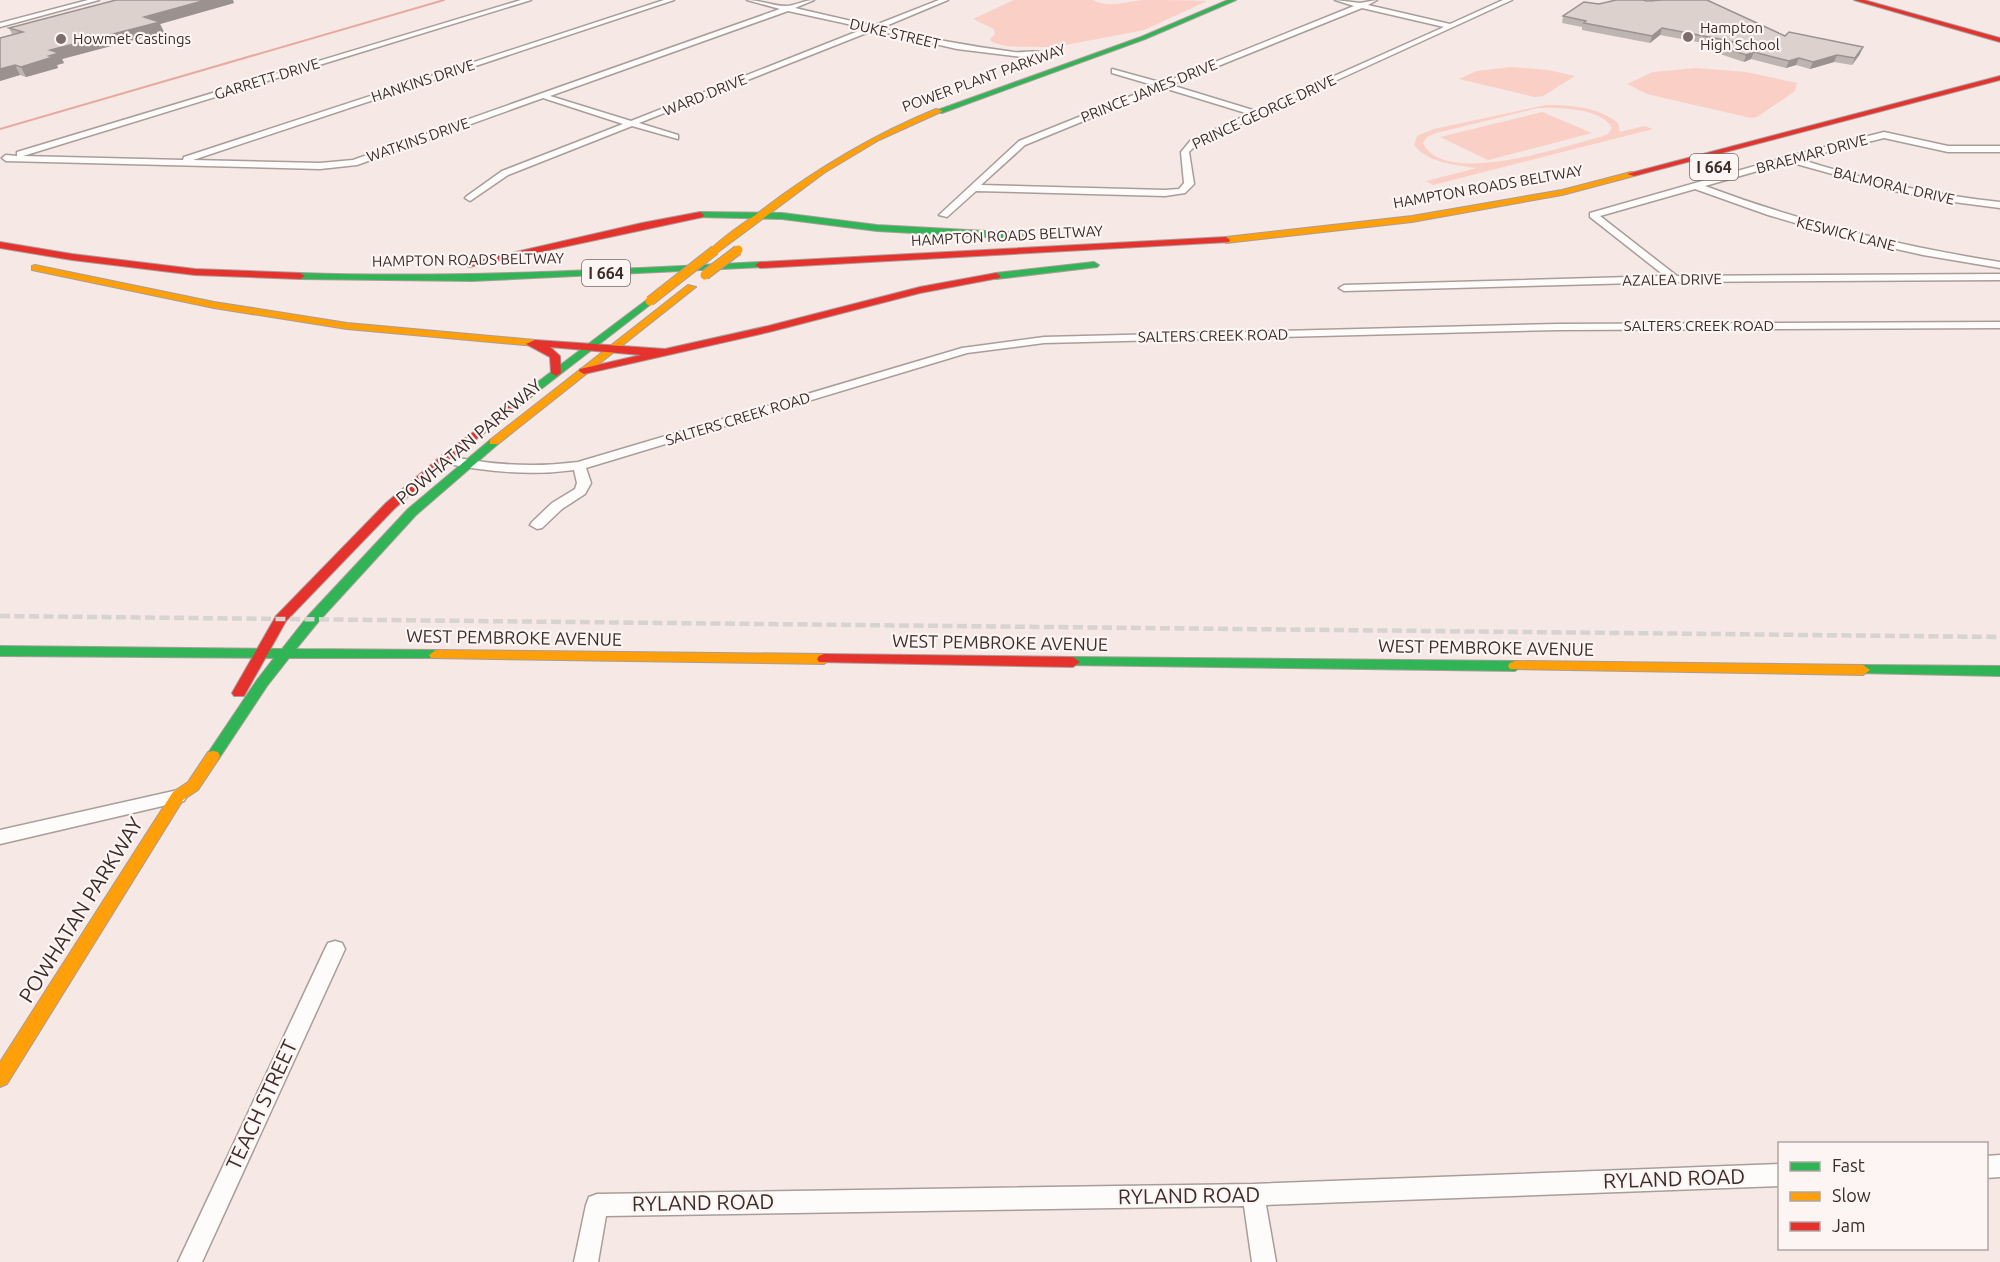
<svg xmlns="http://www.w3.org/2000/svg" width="2000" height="1262" font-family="Ubuntu,sans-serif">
<rect width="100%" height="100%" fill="#f5e8e5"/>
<g fill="#f9cfc6" fill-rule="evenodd">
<path d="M 1014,0 L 1093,0 C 1108,9 1128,1 1144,0 C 1164,0 1187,0 1207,1 L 1144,30 L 1087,41 L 1054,47 L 1030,47 L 1006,46 L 992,42 L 990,39 L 995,34 L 994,29 L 973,19 Z"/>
<polygon points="1511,67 1548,70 1575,76 1543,96 1535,97 1459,79 1477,71"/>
<polygon points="1696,68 1746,72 1797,83 1795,91 1757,117 1751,118 1647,94 1627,84 1653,72"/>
<path d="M 1546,105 C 1570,105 1599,107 1618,123 L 1620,132 L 1644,126 L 1653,129 L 1433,185 L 1426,181 L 1477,168 C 1456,165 1428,163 1414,145 L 1417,136 L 1434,129 ZM 1538,108 C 1558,107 1602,108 1612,128 L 1608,134 L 1600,137 C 1565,146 1444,188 1423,143 L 1427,137 L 1436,133 Z"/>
<polygon points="1542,112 1592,133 1488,160 1440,137"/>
</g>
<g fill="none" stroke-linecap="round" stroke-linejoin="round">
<polyline stroke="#e7aa9e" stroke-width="2" points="0,129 444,0"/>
<defs>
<g id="street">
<polygon points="88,0 99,0 0,27 0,23"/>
<path d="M 521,0 L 531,0 L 23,156 L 183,160 L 184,157 L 664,0 L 674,0 L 193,160 L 320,163 L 353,160 L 780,9 L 747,0 C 760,0 773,6 786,6 C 795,6 804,0 814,0 L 795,8 L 873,26 L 939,0 L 948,0 L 881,28 C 925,38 969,46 1014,52 C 1024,53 1038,49 1046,54 L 1022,57 L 957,49 L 874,30 L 639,123 L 678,135 L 678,139 L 632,126 L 508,175 L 470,201 L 465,198 L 467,196 L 502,171 L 623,124 L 543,98 L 357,165 L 320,169 L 6,161 L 2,158 L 6,155 L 17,156 L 17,152 ZM 788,11 L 866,28 L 631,121 L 550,96 Z"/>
<path d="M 1335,0 L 1360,3 L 1377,0 L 1368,5 L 1450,24 L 1503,0 L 1512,0 L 1197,144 L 1189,152 L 1194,184 L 1185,193 L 1165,196 L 976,191 L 947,217 L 939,215 L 1019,141 L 1156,86 L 1112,73 L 1112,69 L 1163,83 L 1354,6 ZM 1362,8 L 1444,27 L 1256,111 L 1171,85 ZM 1164,88 L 1249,114 L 1191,140 L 1181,152 L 1184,183 L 1179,189 L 1165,190 L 981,185 L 1025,145 Z"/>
<path d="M 1884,132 L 1948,146 L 2000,146 L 2000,152 L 1948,152 L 1884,138 L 1799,159 C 1865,180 1931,195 2000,202 L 2000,208 L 1946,201 L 1894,191 L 1789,162 L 1705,186 C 1801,222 1899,246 2000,262 L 2000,268 L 1923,255 L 1843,237 L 1768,215 L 1695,189 L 1600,216 L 1677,276 L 2000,274 L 2000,280 L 1675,282 L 1344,291 L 1339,288 L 1344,285 L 1665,276 L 1590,217 L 1590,213 L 1786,157 Z"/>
<path d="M 2000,322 L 2000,328 L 1558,330 L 1044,343 L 967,353 L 586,468 L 591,483 L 585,494 L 562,509 L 542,528 L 537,529 L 530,525 L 532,522 L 552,503 L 575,489 L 577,483 L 574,470 C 530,476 487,472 444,463 L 438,459 L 444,455 C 489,465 532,468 578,462 L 962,348 L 1044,337 L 1558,324 Z"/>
<polygon points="178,790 184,791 187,796 184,801 0,844 0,830"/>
<polygon points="335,941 342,943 345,949 202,1262 178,1262 325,949 328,943"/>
<polygon points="2000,1155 2000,1177 1986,1178 1986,1156"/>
<polygon points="1780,1164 1780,1186 1266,1205 1276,1262 1252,1262 1244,1206 606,1216 598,1262 574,1262 586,1205 589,1197 597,1194 1253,1184"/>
</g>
<g id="fast">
<polygon points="1228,0 1236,0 1145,39 942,113 935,111 1141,37"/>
<polygon points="700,212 782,213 877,225 1021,233 1025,236 1021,239 877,231 782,219 697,217 696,215"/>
<path d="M 760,262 L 763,263 L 763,267 L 472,281 L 300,279 L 295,276 L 300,273 C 454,278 607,270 760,262 Z"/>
<polygon points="1094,262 1099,265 1097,267 996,279 991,276 996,273"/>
<polygon points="648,299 653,302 651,304 514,410 506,410 506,406"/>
<polygon points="494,439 500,442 498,444 416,515 318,622 296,649 436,650 443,655 441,658 289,658 267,686 218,760 208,760 206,756 257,680 274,658 0,656 0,646 282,649 308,616 408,509 490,440"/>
<polygon points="1073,657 1515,661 1522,666 1515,671 1068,665 1066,662"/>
<polygon points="1863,665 2000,666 2000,676 1858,673 1856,670"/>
</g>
<g id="slow">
<path d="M 936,109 L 943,111 L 879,140 L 824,173 L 718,252 L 710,250 C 723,237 739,226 754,216 C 811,172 870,136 936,109 Z"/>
<polygon points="1631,172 1634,172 1634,176 1562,195 1412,222 1226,243 1222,240 1226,237 1412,216 1562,190"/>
<polygon points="35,265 214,302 347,323 535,340 540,343 535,346 347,329 214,308 32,270 32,266"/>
<polygon points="688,285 696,287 498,444 490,444 490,440"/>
<polygon points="436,650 824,654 831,659 824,664 431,658 429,655"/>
<polygon points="1515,661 1863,665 1870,670 1863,675 1510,669 1508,666 1510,663"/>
<polygon points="213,751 218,752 220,756 218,760 198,790 183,800 7,1084 0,1087 0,1062 173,792 188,782 208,752"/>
</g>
<g id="jam">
<polygon points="1854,0 1864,0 2000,38 2000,42"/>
<polygon points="2000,76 2000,80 1634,176 1627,174"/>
<polygon points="700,212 704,215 703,217 498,261 469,267 464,264 642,223"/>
<polygon points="1226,237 1230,240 1229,242 760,268 755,265 760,262"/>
<polygon points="0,242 72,254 195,269 300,273 305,276 300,279 195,275 72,260 0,248"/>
<polygon points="996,273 1001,276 999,278 920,293 769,332 584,374 579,371 580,369 641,355 550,347 560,356 561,373 556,376 551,373 550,357 526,344 535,340 665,349 768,326 920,287"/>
<polygon points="510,405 514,406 514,410 448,461 394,509 286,621 244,696 234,696 232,693 276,616 386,503 440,457"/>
<polygon points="824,654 1073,657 1080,662 1073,667 819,662 817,659 819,656"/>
</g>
</defs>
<use href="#street" stroke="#a99d9a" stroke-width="3"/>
<use href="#fast" stroke="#a99d9a" stroke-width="2"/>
<use href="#slow" stroke="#a99d9a" stroke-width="2"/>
<use href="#jam" stroke="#a99d9a" stroke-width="2"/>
<use href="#street" fill="#fefcfb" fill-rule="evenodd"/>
<use href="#fast" fill="#30b455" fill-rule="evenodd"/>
<use href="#slow" fill="#ff9f0a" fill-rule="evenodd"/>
<use href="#jam" fill="#e5322d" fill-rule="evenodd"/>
<polyline stroke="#d7d3d1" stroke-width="4.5" stroke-dasharray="10 4.5" stroke-linecap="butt" points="0,616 2000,637"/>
<defs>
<g id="slow-bridge">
<polyline points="705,275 738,250"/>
<polyline points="650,301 715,250"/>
</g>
</defs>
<use href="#slow-bridge" stroke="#a99d9a" stroke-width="11" stroke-linecap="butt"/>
<use href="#slow-bridge" stroke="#ff9f0a" stroke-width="9"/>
</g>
<g fill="#beb4b0">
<polygon points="234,3 160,24 164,32 62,59 64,63 57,65 58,68 26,77 20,75 0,81 12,34 9,28"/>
<polygon points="1563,16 1785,36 1860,54 1852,65 1834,62 1810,69 1796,65 1786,68 1751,59 1744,62 1717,53 1719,46 1660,35 1650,43 1582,30 1582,27 1562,23"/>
</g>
<g fill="#9b9290">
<polygon points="206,0 233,0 234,3 160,24 164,32 62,59 64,63 57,65 58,68 26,77 21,67 50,50 144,17"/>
<polygon points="1662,28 1660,35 1650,43 1652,36"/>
<polygon points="1863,47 1860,54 1852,65 1855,58"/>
<polygon points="1754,52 1751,59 1744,62 1746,55"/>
<polygon points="1837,55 1834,62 1810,69 1813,62"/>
<polygon points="1799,58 1796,65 1786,68 1789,61"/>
<polygon points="15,65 20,75 0,81 0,69"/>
</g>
<g fill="#ddd1cd" stroke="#9b9290" stroke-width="1.5">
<polygon points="116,0 206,0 144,17 160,22 50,50 59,53 49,56 53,57 21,67 15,65 0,69 0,38 23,32 9,28"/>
<polygon points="1616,0 1643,0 1647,1 1662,0 1707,0 1785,36 1789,32 1863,47 1855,58 1837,55 1813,62 1799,58 1789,61 1754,52 1746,55 1719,46 1735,42 1662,28 1652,36 1584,23 1586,21 1563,16 1584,2 1599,4"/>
</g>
<g fill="#7d6e6b" stroke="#fdf5f3" stroke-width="2">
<circle cx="1688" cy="37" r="6"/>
<circle cx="61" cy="39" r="6"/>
</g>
<g text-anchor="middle" stroke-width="4.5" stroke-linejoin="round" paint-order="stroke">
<g font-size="15" fill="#3c2d2a" stroke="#fdf5f3" text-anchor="start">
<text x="1700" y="33">Hampton<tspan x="1700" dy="17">High School</tspan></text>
<text x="73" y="44">Howmet Castings</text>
</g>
<g font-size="15" fill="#3c2d2a" stroke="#fdf5f3">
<text transform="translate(895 34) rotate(13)" y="5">DUKE STREET</text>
<text transform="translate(984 78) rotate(-20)" y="5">POWER PLANT PARKWAY</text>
<text transform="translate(267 79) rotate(-17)" y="5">GARRETT DRIVE</text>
<text transform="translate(423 81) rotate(-18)" y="5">HANKINS DRIVE</text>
<text transform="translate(1149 91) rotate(-22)" y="5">PRINCE JAMES DRIVE</text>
<text transform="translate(705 95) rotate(-22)" y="5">WARD DRIVE</text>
<text transform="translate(1264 112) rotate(-25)" y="5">PRINCE GEORGE DRIVE</text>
<text transform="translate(418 140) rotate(-19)" y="5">WATKINS DRIVE</text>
<text transform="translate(1812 154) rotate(-15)" y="5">BRAEMAR DRIVE</text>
<text transform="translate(1894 186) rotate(13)" y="5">BALMORAL DRIVE</text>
<text transform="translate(1488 187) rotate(-10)" y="5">HAMPTON ROADS BELTWAY</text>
<text transform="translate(1846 234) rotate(14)" y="5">KESWICK LANE</text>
<text transform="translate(1007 236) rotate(-3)" y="5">HAMPTON ROADS BELTWAY</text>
<text transform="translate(468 260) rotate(-1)" y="5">HAMPTON ROADS BELTWAY</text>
<text transform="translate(1672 280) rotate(-1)" y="5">AZALEA DRIVE</text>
<text x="1699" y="331">SALTERS CREEK ROAD</text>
<text transform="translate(1213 336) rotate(-1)" y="5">SALTERS CREEK ROAD</text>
<text transform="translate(738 419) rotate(-17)" y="5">SALTERS CREEK ROAD</text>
</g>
<g fill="#fdf5f3" stroke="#766966" stroke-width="1.5">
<rect x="1690" y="154" width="48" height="26" rx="4.5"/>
<rect x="582" y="260" width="48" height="26" rx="4.5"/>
</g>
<g font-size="16" font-weight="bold" fill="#3c2d2a">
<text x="1714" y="173">I 664</text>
<text x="606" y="279">I 664</text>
</g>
<g font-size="18" fill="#3c2d2a" stroke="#fdf5f3">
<text transform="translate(469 442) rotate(-40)" y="6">POWHATAN PARKWAY</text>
<text transform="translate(514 638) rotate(1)" y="6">WEST PEMBROKE AVENUE</text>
<text transform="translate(1000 643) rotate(1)" y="6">WEST PEMBROKE AVENUE</text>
<text transform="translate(1486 648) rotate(1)" y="6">WEST PEMBROKE AVENUE</text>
</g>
<g font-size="21" fill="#3c2d2a" stroke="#fdf5f3">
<text transform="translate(81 910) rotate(-58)" y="7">POWHATAN PARKWAY</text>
<text transform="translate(262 1105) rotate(-65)" y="7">TEACH STREET</text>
<text transform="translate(1674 1179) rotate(-2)" y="7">RYLAND ROAD</text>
<text transform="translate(1189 1196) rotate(-1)" y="7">RYLAND ROAD</text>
<text transform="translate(703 1203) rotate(-1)" y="7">RYLAND ROAD</text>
</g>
</g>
<rect x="1778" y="1142" width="210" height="108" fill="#fdf5f3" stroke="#b0a5a3" stroke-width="1.5"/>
<rect x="1790" y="1162" width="30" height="9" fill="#30b455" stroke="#b0a5a3" stroke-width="1.5"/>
<text x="1832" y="1172" font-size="18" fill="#3c2d2a">Fast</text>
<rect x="1790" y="1192" width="30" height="9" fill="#ff9f0a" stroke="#b0a5a3" stroke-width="1.5"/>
<text x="1832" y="1202" font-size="18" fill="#3c2d2a">Slow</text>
<rect x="1790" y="1222" width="30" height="9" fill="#e5322d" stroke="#b0a5a3" stroke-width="1.5"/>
<text x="1832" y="1232" font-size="18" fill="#3c2d2a">Jam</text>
</svg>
